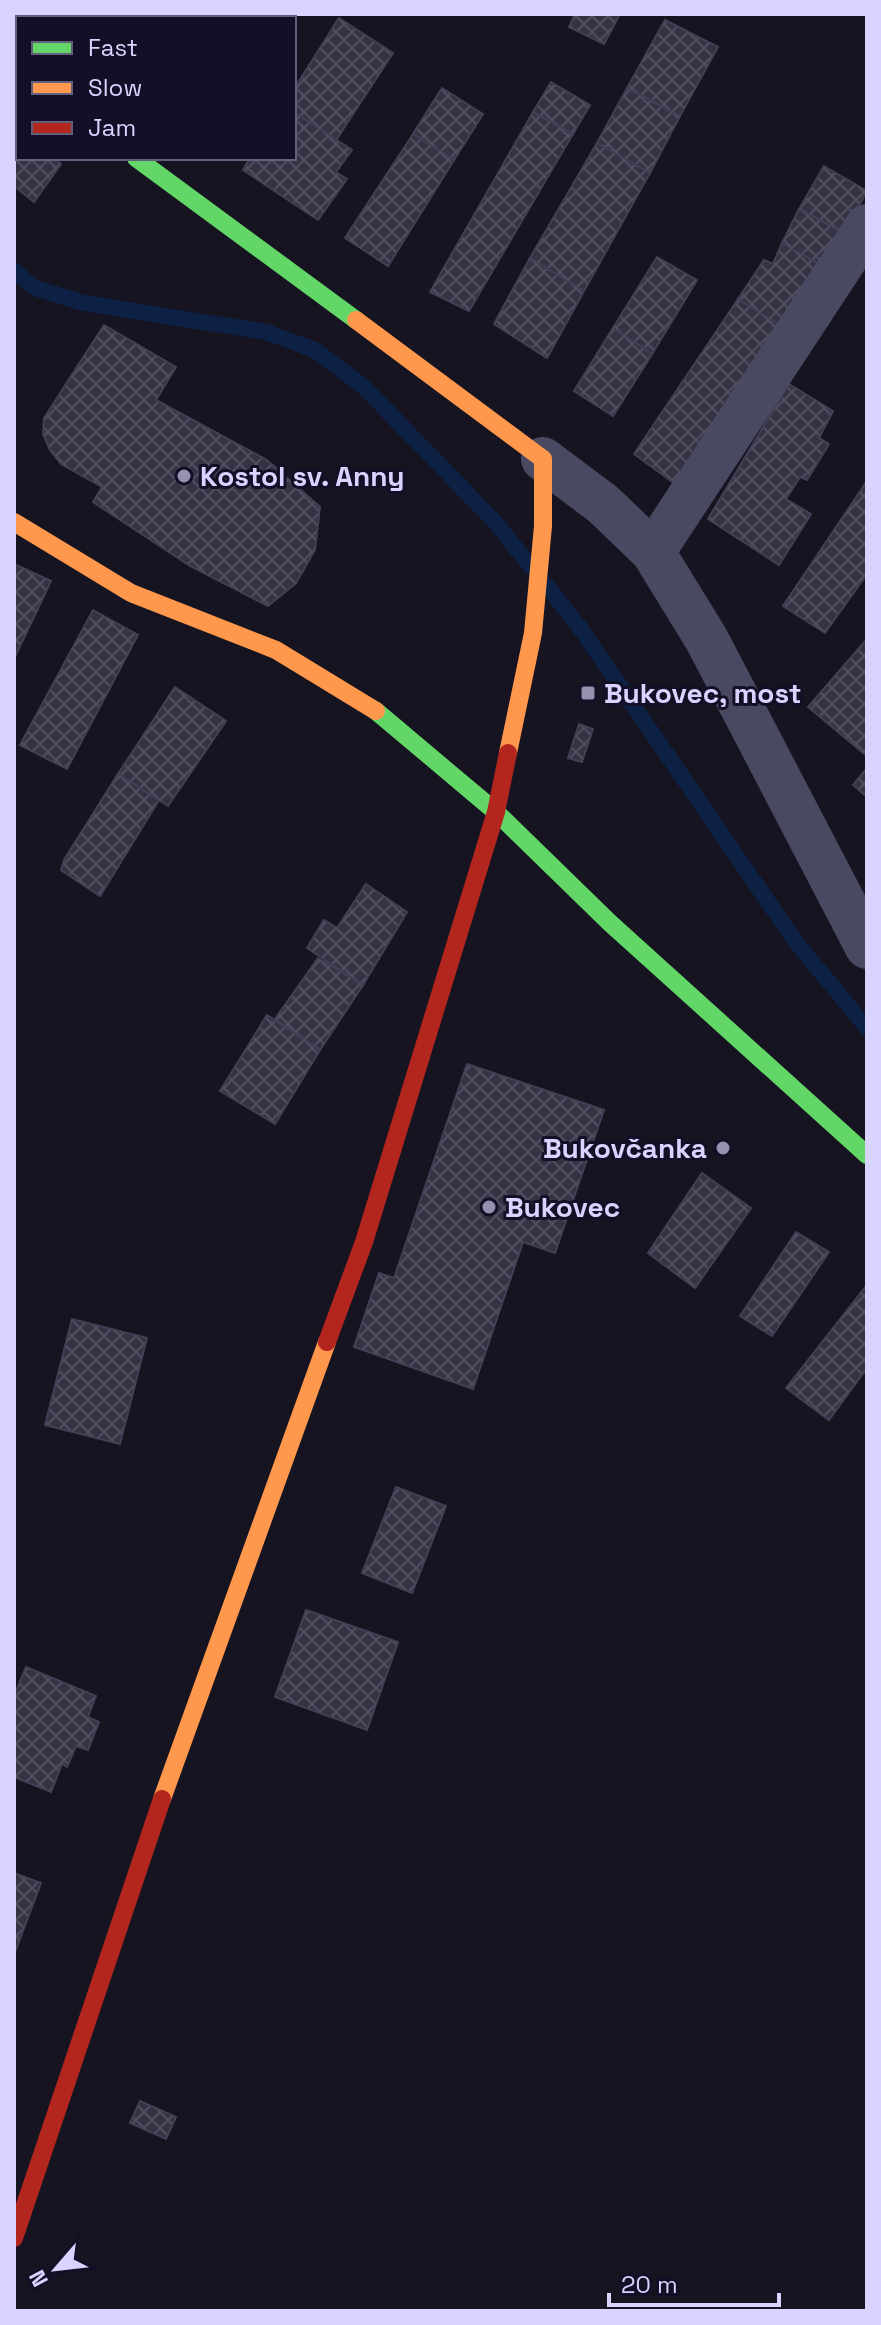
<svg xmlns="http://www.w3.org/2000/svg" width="881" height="2325" font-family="'Space Grotesk',sans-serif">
<defs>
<pattern id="building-cross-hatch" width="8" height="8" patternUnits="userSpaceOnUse" patternTransform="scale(2)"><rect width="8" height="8" fill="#343243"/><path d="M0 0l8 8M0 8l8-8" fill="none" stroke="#514f5f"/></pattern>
</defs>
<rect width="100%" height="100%" fill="#161421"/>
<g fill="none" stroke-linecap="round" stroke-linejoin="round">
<g stroke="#0d2144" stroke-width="16">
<polyline points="14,270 35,288 84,303 266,332 315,350 364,387 496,523 531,567"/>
<polyline points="546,585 578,625 795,941 867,1028"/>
</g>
</g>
<g fill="url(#building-cross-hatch)" stroke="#433f54" stroke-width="2">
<polygon points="104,14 185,14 182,18 101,18"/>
<polygon points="575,14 620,14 604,44 569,27"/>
<polygon points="339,18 393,53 336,140 294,112 294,89"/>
<polygon points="665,20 718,47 680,116 627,88"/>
<polygon points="551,82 590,105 573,134 533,112"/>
<polygon points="442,88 483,114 454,160 413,134"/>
<polygon points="627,88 680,116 650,173 597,143"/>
<polygon points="294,112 352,150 336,172 347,179 318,220 243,170 250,158 294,158"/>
<polygon points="533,112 573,134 469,311 430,292"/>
<polygon points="14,125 18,128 18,158 54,158 61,164 34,202 14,186"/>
<polygon points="413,134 454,160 388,266 345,238"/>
<polygon points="597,143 650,173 584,291 530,258"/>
<polygon points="824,166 867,191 844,233 799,209"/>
<polygon points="799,209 844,233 824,267 782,243"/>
<polygon points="782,243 824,267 791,332 738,299 764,260 773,264"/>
<polygon points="657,257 697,280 652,354 613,328"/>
<polygon points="530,258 584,291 547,358 494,324"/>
<polygon points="738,299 791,332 685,491 634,454"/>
<polygon points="104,325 176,367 156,400 267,460 320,507 315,550 296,583 268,606 190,566 93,502 102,487 61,464 50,450 43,434 44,418"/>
<polygon points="613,328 652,354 613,416 574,391"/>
<polygon points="789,384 833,411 819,438 829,444 807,480 800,477 786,499 811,514 779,565 708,519"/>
<polygon points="867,481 867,574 825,633 783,606"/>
<polygon points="14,564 51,581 14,659"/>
<polygon points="93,610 138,635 67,769 20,745"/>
<polygon points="867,639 867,756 808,707"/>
<polygon points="175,687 226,721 168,806 118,774"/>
<polygon points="579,724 593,729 582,762 568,758"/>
<polygon points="867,768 867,797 853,785"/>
<polygon points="118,774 159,800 100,896 61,870 64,860"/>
<polygon points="366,884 407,912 363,985 307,948 324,920 337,928"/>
<polygon points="318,958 363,985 320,1050 275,1019"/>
<polygon points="267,1015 320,1050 275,1124 220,1091"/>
<polygon points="467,1064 604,1110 555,1253 523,1242 473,1389 354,1347 379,1273 394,1278"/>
<polygon points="702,1173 751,1208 695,1288 648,1253"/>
<polygon points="796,1232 829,1252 772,1336 740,1316"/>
<polygon points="867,1285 867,1368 829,1420 786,1388"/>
<polygon points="72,1319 147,1338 120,1444 45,1425"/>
<polygon points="396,1487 446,1506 412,1593 362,1573"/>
<polygon points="306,1610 398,1642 367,1730 275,1697"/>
<polygon points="26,1667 96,1696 88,1717 99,1722 88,1750 76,1746 67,1767 62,1764 51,1792 14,1777 14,1696"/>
<polygon points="14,1873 41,1883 14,1955"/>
<polygon points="140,2101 176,2117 166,2139 130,2123"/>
</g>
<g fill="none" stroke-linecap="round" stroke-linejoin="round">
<g stroke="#4a4962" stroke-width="44">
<polyline points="543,459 603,504 653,552 707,640 867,947"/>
<polyline points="653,552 867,226"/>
</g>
<g stroke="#63d668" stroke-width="18">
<polyline points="136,158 356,320"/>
<polyline points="376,711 496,812 610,923 867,1155"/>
</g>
<g stroke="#ff974d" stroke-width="18">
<polyline points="14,68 18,71"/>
<polyline points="356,320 543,459 543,526 533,633 508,753"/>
<polyline points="14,522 131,593 276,650 376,711"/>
<polyline points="162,1799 327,1342"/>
</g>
<g stroke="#b3261e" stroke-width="18">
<polyline points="327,1342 364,1242 496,812 508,753"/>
<polyline points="14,2238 162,1799"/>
</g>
</g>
<g fill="#9591b1" stroke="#130f26" stroke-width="3">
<circle cx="184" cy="476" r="8"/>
<rect x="580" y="685" width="16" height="16" rx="4"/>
<circle cx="723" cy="1148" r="8"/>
<circle cx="489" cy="1207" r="8"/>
</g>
<g text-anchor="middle" stroke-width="6" stroke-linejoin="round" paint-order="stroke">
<g font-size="28" font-weight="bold" fill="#d9d4ff" stroke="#130f26" text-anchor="start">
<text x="200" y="486">Kostol sv. Anny</text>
<text x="604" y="703">Bukovec, most</text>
<text x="707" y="1158" text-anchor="end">Bukovčanka</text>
<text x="505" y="1217">Bukovec</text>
</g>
</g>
<rect width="881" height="2325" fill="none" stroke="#d9d4ff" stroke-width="32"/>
<rect x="16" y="16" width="280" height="144" fill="#130f26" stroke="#625e7d" stroke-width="2"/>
<rect x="32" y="42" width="40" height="12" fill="#63d668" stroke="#625e7d" stroke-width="2"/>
<text x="88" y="56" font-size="24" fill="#d9d4ff">Fast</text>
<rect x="32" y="82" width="40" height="12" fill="#ff974d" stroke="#625e7d" stroke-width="2"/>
<text x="88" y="96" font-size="24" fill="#d9d4ff">Slow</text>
<rect x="32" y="122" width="40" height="12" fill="#b3261e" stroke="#625e7d" stroke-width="2"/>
<text x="88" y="136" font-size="24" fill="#d9d4ff">Jam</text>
<g transform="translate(56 2269) rotate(242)" stroke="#130f26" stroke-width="6" paint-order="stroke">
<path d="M0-6L14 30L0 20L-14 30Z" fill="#d9d4ff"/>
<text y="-12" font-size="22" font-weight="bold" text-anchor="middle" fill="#d9d4ff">N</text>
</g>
<path d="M609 2293v12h170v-12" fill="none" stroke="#d9d4ff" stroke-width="4"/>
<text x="621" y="2293" font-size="24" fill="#d9d4ff" stroke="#130f26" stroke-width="6" paint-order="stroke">20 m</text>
</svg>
